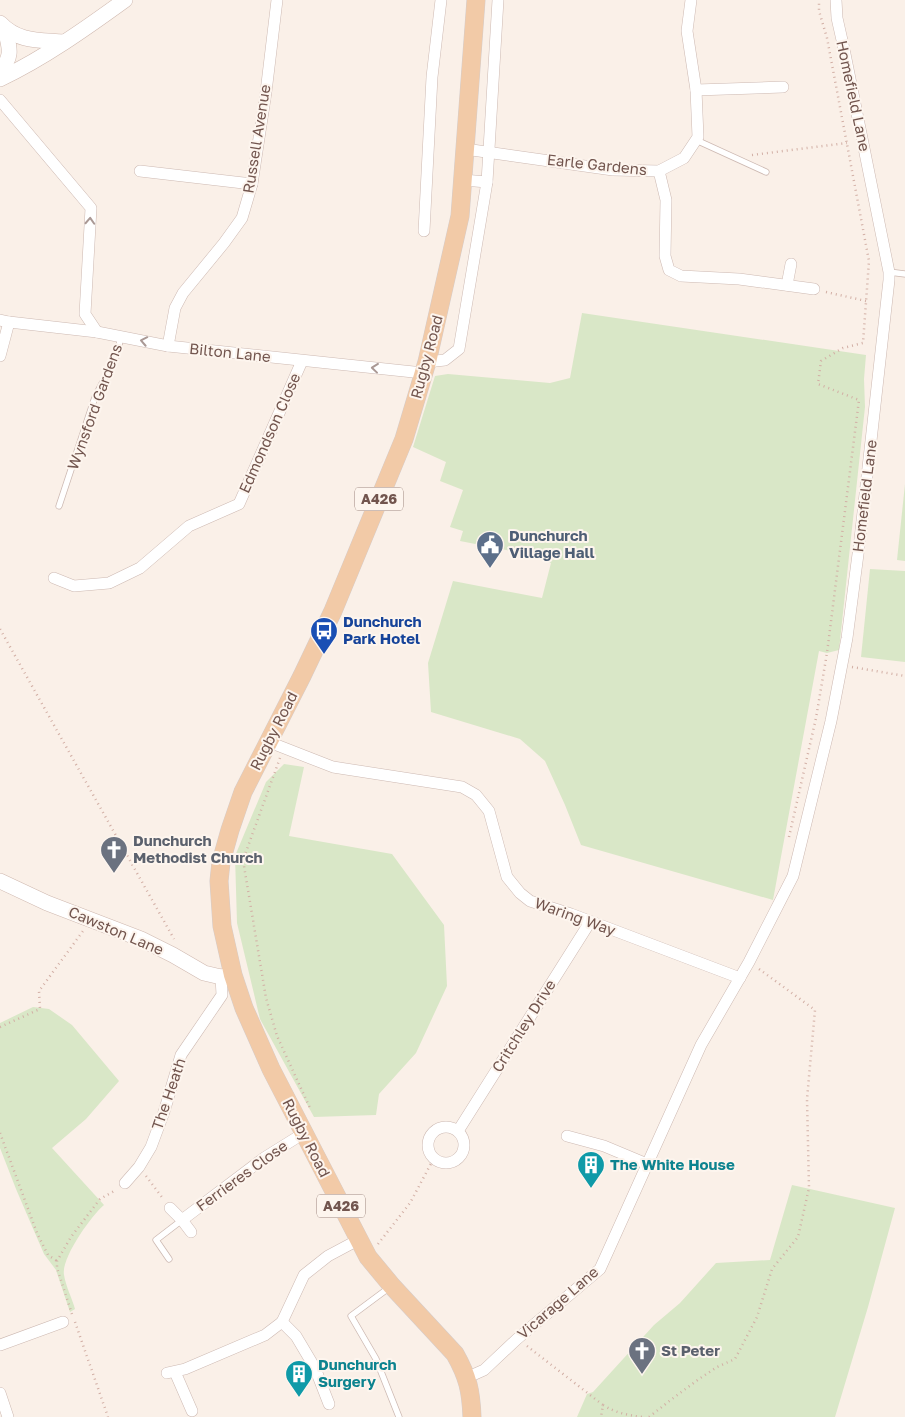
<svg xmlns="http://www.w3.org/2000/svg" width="905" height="1417" font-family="'Golos Text',sans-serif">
<rect width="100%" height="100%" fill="#faf0e8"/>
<g fill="#d9e7c7">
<polygon points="582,313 866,355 864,379 865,407 839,650 827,653 819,651 773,900 581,845 565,805 545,761 520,739 431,712 428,663 453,581 542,598 551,563 527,554 460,541 463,531 450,527 463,490 440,481 446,462 413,447 435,376 448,374 550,383 570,378"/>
<polygon points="905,484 905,561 897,560"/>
<polygon points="870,569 905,571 905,662 861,657"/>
<polygon points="284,764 304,767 289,836 392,854 444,925 447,986 416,1053 379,1094 376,1115 314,1117 260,1019 237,923 235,856 266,782"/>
<path d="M 33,1007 L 49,1009 L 72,1025 L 119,1081 L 86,1119 L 52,1148 L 104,1205 C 91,1216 61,1258 64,1275 C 66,1287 72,1298 75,1309 L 70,1312 L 56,1270 L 44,1254 L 16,1189 L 0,1148 L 0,1023 Z"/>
<polygon points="792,1185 895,1208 868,1307 835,1417 577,1417 587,1394 593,1392 654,1325 680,1303 716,1263 770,1260"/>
</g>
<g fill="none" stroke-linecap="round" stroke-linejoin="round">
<defs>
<g id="lane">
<polyline points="696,140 766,172"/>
<polyline points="889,272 905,274"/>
<polyline points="59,506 95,397 116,357 121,337"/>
<polyline points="169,1259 156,1240 182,1220"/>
<polyline points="390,1287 351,1316 376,1359 399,1417"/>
</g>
<g id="street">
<polyline points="696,90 783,87"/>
<polyline points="0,100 91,208 85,314 97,332 168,346 423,373"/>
<polyline points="465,149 613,170 659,171 684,158 698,137 696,90 687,31 691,0"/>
<polyline points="140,171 252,184"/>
<polyline points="659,171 666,200 665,256 669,270 681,276 739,279 814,289"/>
<polyline points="463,180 487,182"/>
<polyline points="424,231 432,77 441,0"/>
<polyline points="787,285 791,264"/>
<polyline points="0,320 9,322 97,332"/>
<polyline points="168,346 175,308 183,293 224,243 242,218 252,184 266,92 277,0"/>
<polyline points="0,356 9,322"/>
<polyline points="427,362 445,360 459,349 487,182 498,0"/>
<polyline points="54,578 74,586 109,583 140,568 189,526 239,504 302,361"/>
<polyline points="269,742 333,767 462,787 476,795 489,811 507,877 520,893 530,901 571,914 740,978"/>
<circle cx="446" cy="1145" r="18"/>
<polyline points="458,1131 590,922"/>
<polyline points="567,1136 604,1146 647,1164"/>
<polyline points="125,1183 139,1167 151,1147 164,1112 181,1055 222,995 221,977"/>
<polyline points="170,1208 182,1220 191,1232"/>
<polyline points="182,1220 264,1158 304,1133"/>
<polyline points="0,1345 63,1322"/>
<polyline points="175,1372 192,1411"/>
<polyline points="167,1373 185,1369 265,1335 282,1322"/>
<polyline points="466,1378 484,1370 517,1339 600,1269 701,1045 749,962 793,876 831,721 847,638 860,539 889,280 889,272 844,49 837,18 836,0"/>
<polyline points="0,1393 8,1417"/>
<polyline points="329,1404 315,1368 296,1336 282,1322 304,1275 328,1256 358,1240"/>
</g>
<g id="secondary">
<path d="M 0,23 C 18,42 38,40 63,42"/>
<path d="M 0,71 C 14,55 9,47 5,29"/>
<path d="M 0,79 C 44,58 85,29 125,0"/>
<polyline points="0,881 47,903 141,939 173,955 204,973 221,977 233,975"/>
</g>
<path id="primary" d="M 472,1417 C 471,1391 468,1377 455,1354 L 392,1286 L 368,1257 L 271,1069 L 244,1008 L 233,975 L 222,926 L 219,881 L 221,862 L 230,830 L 243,792 L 302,676 L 333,611 L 404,439 L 427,362 L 460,216 L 476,0"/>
</defs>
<use href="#lane" stroke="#cdb9b2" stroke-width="7"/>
<use href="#street" stroke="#cdb9b2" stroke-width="12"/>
<use href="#secondary" stroke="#cfb8af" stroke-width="16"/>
<use href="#primary" stroke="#d5ccca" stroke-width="19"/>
<g stroke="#d2afa5" stroke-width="2.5" stroke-dasharray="1 4" stroke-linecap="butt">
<polyline points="752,155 847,143"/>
<polyline points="826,292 866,301"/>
<polyline points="0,629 174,939"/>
<polyline points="852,667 905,676"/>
<polyline points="280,758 243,860 266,998 277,1036 310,1108"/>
<polyline points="789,837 816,718 827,653 859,400 818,384 821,361 843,348 863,343 869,261 827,38 819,11 819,0"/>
<polyline points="0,1027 40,1009 39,991 83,931"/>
<polyline points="0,1133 37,1233 48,1255 57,1261"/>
<polyline points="146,1176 164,1200"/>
<polyline points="378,1244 410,1203 434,1158"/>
<polyline points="72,1314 57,1268 57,1261 71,1237 100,1199 116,1190"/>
<polyline points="75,1322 108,1417"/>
<polyline points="527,1346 603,1405 601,1417"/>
<path d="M 603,1405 C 616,1413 627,1415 642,1417"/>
<polyline points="649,1417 672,1399 699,1379 717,1367 735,1359 757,1317 772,1269 798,1237 809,1188 807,1099 815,1010 759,969"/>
</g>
<use href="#lane" stroke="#fff" stroke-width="5.5"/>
<use href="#street" stroke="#fff" stroke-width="11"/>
<use href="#secondary" stroke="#fff" stroke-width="15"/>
<use href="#primary" stroke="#f2caa7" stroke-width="18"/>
</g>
<defs><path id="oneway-chevron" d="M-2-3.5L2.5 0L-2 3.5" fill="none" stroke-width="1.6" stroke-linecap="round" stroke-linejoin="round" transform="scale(1.25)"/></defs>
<g stroke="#aa9995">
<use href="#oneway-chevron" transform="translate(90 221) rotate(-87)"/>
<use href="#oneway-chevron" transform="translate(144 341) rotate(-169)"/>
<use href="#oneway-chevron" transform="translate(375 368) rotate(-174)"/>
</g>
<defs>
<symbol id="civic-pin" viewBox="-11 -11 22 30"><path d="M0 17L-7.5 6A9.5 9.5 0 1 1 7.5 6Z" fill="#5c6f8a" stroke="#fdf5ee"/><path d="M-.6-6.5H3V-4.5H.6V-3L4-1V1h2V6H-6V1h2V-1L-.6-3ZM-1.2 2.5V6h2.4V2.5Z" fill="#fff"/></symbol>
<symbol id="bus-pin" viewBox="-11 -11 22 30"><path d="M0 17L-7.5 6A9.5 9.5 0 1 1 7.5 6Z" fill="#1a4fb4" stroke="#fdf5ee"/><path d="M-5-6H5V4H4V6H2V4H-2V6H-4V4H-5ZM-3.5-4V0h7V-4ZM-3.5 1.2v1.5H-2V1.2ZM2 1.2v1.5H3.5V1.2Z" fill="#fff"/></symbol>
<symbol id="church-pin" viewBox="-11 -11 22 30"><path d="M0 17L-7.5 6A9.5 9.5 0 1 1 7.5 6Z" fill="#6b7280" stroke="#fdf5ee"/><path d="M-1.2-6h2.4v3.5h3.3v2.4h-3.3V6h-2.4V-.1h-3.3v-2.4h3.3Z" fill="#fff"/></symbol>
<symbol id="building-pin" viewBox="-11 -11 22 30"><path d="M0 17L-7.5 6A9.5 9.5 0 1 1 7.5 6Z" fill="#0f9aa8" stroke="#fdf5ee"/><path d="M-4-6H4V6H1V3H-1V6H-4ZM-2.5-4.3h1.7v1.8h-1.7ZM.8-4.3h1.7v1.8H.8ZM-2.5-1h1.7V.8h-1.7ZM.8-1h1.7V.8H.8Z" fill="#fff"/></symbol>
</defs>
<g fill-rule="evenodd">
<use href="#civic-pin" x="474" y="529" width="32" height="43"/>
<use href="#bus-pin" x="308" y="615" width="32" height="43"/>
<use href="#church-pin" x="98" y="834" width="32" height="43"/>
<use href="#building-pin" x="575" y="1149" width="32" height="43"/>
<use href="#church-pin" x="626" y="1335" width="32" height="43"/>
<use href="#building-pin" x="283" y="1358" width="32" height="43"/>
</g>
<g text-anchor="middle" stroke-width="4" stroke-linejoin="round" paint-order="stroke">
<g fill="#fdf5ee" stroke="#9c857e" stroke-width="1">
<rect x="355" y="487.5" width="48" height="23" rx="4"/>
<rect x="317" y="1194.5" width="48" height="23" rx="4"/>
</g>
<g font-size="14" font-weight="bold" fill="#72554e">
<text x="379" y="504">A426</text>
<text x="341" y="1211">A426</text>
</g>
<g font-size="15" fill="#72554e" stroke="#fdf5ee">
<text transform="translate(853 96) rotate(78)" y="5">Homefield Lane</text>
<text transform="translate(257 139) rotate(-81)" y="5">Russell Avenue</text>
<text transform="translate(597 165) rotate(6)" y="5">Earle Gardens</text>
<text transform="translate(230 353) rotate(6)" y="5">Bilton Lane</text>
<text transform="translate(427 357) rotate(-75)" y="5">Rugby Road</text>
<text transform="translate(95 407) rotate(-70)" y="5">Wynsford Gardens</text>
<text transform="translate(270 433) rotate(-66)" y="5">Edmondson Close</text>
<text transform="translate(865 496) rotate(-83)" y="5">Homefield Lane</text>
<text transform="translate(274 731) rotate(-63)" y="5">Rugby Road</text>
<text transform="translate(575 917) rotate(20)" y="5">Waring Way</text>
<text transform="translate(116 931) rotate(23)" y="5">Cawston Lane</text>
<text transform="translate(524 1026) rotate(-58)" y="5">Critchley Drive</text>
<text transform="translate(169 1094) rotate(-71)" y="5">The Heath</text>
<text transform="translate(306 1138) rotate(63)" y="5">Rugby Road</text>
<text transform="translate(242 1176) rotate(-36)" y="5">Ferrieres Close</text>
<text transform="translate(558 1303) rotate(-41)" y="5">Vicarage Lane</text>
</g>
<g font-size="15" font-weight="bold" fill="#4e5e75" stroke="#fdf5ee" text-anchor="start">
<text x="509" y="541">Dunchurch<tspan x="509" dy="17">Village Hall</tspan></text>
</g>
<g font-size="15" font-weight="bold" fill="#164399" stroke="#fdf5ee" text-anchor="start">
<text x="343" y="627">Dunchurch<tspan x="343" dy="17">Park Hotel</tspan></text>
</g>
<g font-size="15" font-weight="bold" fill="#5b616d" stroke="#fdf5ee" text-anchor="start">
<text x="133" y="846">Dunchurch<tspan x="133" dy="17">Methodist Church</tspan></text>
<text x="661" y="1356">St Peter</text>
</g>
<g font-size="15" font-weight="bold" fill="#0d838f" stroke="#fdf5ee" text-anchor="start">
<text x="610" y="1170">The White House</text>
<text x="318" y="1370">Dunchurch<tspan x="318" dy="17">Surgery</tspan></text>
</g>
</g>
</svg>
